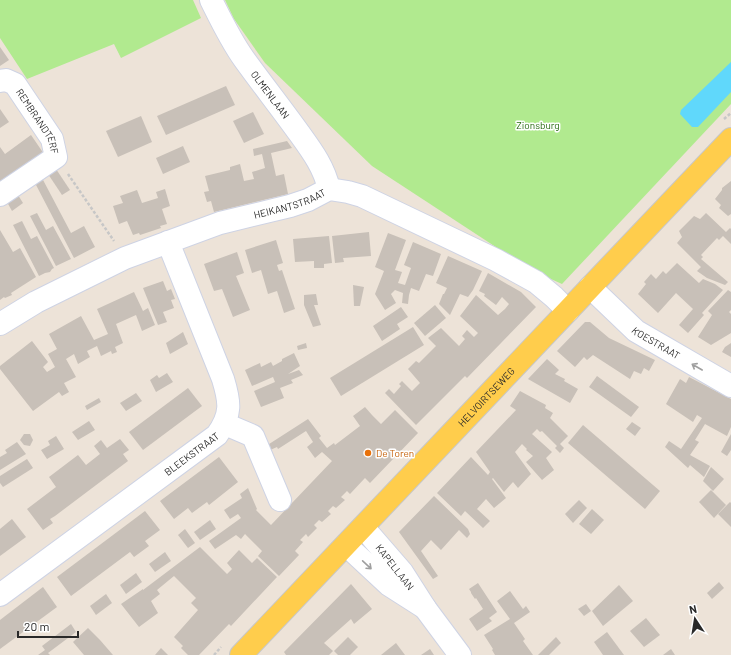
<svg xmlns="http://www.w3.org/2000/svg" width="731" height="655" font-family="Barlow,sans-serif">
<rect width="100%" height="100%" fill="#ede3d8"/>
<g fill="#b1ea8f">
<polygon points="0,0 193,0 201,18 121,58 114,44 27,79 0,38"/>
<polygon points="225,0 731,0 731,104 562,284 531,270 372,166 265,63 234,19"/>
</g>
<polygon fill="#60d8fb" points="731,62 731,92 698,127 692,127 680,114 681,110"/>
<g fill="#c8c0b8">
<polygon points="0,47 9,60 0,66"/>
<polygon points="226,86 235,105 166,135 157,116"/>
<polygon points="0,109 9,122 0,128"/>
<polygon points="253,112 264,134 244,143 233,121"/>
<polygon points="141,116 152,142 118,157 106,131"/>
<polygon points="31,135 44,154 0,185 0,147 5,154"/>
<polygon points="287,141 292,148 271,153 276,176 284,174 288,194 214,212 211,201 207,202 204,192 209,191 205,176 230,170 230,167 240,164 244,181 254,179 252,172 265,168 262,154 254,156 253,149"/>
<polygon points="183,146 190,162 163,174 156,158"/>
<polygon points="56,169 70,190 62,195 48,174"/>
<polygon points="42,178 71,233 84,226 95,247 74,258 35,183"/>
<polygon points="731,181 731,214 728,216 719,208 721,205 715,199 722,190 722,188"/>
<polygon points="165,189 170,206 162,209 167,224 160,226 161,228 140,235 139,233 133,235 127,221 119,224 113,206 123,203 120,196 137,190 142,203 158,198 156,192"/>
<polygon points="18,195 23,203 12,211 7,202"/>
<polygon points="37,213 46,230 53,226 71,259 56,266 30,216"/>
<polygon points="706,213 726,232 730,228 731,229 731,244 723,236 719,240 717,238 701,255 703,257 701,259 728,282 725,285 707,278 697,271 701,267 677,243 682,237 679,231 694,216 700,219"/>
<polygon points="22,221 31,239 37,236 54,268 52,269 50,272 45,273 39,276 13,225"/>
<polygon points="0,230 13,252 20,248 36,277 11,293 12,295 5,298 4,297 0,300"/>
<polygon points="369,232 371,256 343,258 344,262 335,263 332,236"/>
<polygon points="388,233 406,240 395,270 402,272 398,283 405,285 411,268 404,265 413,242 441,254 433,276 426,274 419,291 411,288 409,295 408,304 402,303 403,293 395,290 391,294 396,303 385,310 375,294 384,271 375,267"/>
<polygon points="329,236 332,263 324,264 324,268 314,268 314,261 295,262 293,239"/>
<polygon points="276,240 283,263 277,265 279,271 282,270 295,309 284,313 277,291 268,294 261,270 252,273 245,250"/>
<polygon points="237,252 244,273 236,276 250,310 233,317 222,289 214,291 204,264"/>
<polygon points="448,256 482,271 473,290 468,297 460,294 450,315 439,304 443,294 444,294 447,288 436,283"/>
<polygon points="677,263 699,283 703,279 715,284 723,290 702,313 704,315 688,333 679,325 693,309 676,293 658,313 638,294 646,284 644,282 651,274 656,279 663,271 666,274"/>
<polygon points="488,273 521,292 536,307 467,378 465,376 416,425 385,393 389,389 394,394 401,386 399,384 402,381 412,391 420,383 408,369 416,361 419,363 436,346 428,338 441,328 459,346 465,339 462,336 467,330 474,337 478,333 460,316 476,295 498,315 505,309 509,304 502,297 496,305 484,296 485,294 479,291"/>
<polygon points="163,281 167,291 171,289 175,299 171,300 174,308 163,312 167,322 158,325 143,288"/>
<polygon points="353,285 364,287 360,306 354,306"/>
<polygon points="728,290 731,292 731,310 729,312 731,314 731,333 711,345 698,337 712,315 708,311"/>
<polygon points="134,292 143,311 148,308 155,325 142,331 136,315 116,324 123,343 115,347 117,352 112,354 111,351 101,356 97,346 87,351 90,357 78,364 74,354 66,359 76,377 64,383 69,392 62,396 59,392 33,411 0,369 0,366 32,341 48,362 43,367 47,372 55,367 48,354 57,349 49,334 81,316 94,340 108,334 97,309"/>
<polygon points="316,294 318,305 314,305 321,325 313,327 304,305 304,295"/>
<polygon points="435,305 446,318 425,336 414,323"/>
<polygon points="401,307 408,317 397,324 400,329 382,341 373,326"/>
<polygon points="585,322 590,322 609,338 655,360 649,371 644,368 641,374 634,371 630,379 593,355 587,360 584,357 575,367 557,351"/>
<polygon points="413,327 424,345 341,396 330,378"/>
<polygon points="183,332 188,344 170,354 166,343"/>
<polygon points="306,343 307,348 298,350 297,346"/>
<polygon points="731,343 731,357 722,352 725,347"/>
<polygon points="294,353 300,366 288,374 299,370 303,375 291,380 293,383 280,388 284,398 261,407 254,391 275,382 273,377 252,386 245,370 260,363 261,367 271,362 273,366 282,361 282,359"/>
<polygon points="547,359 559,370 555,374 565,379 564,381 578,389 570,403 528,379"/>
<polygon points="167,373 173,382 156,392 150,380 157,375 159,378"/>
<polygon points="597,376 639,407 631,417 589,387"/>
<polygon points="689,377 731,399 731,427 727,436 705,424 695,440 699,442 690,455 710,466 704,477 690,465 688,468 665,447 669,441 681,449 702,418 697,415 693,422 666,404 680,379 686,383"/>
<polygon points="188,388 202,406 143,450 129,432"/>
<polygon points="520,391 546,405 545,408 553,413 550,418 568,436 560,444 564,448 560,453 555,448 557,446 542,431 540,432 537,429 532,434 552,452 546,458 554,470 542,480 526,462 533,456 526,450 527,449 522,444 515,452 531,474 518,488 513,482 504,492 493,478 492,479 506,498 494,508 486,499 477,509 490,521 483,528 465,511 461,516 437,493 471,457 488,475 490,472 476,452 516,410 510,406"/>
<polygon points="136,393 142,401 126,411 120,403"/>
<polygon points="99,398 101,402 87,410 85,406"/>
<polygon points="365,407 372,415 381,424 395,410 418,433 370,483 365,478 350,494 347,491 341,497 345,500 336,508 333,506 328,511 331,514 322,522 319,520 314,525 317,528 308,537 306,534 300,540 303,542 295,551 299,555 279,576 258,556 262,551 245,534 241,539 236,535 215,549 209,541 241,518 238,514 230,519 224,510 242,498 240,494 248,488 257,509 256,510 271,525 332,461 322,452 315,458 307,447 313,442 306,431 278,449 277,447 268,451 266,446 308,419 321,436 319,438 327,448 334,443 335,445 360,426 353,416"/>
<polygon points="89,421 95,430 78,440 72,432"/>
<polygon points="632,422 641,428 635,436 626,429"/>
<polygon points="583,425 660,491 645,509 568,443"/>
<polygon points="24,434 30,434 33,440 30,446 24,445 20,440"/>
<polygon points="731,434 731,450 727,456 721,452"/>
<polygon points="56,436 64,449 47,459 41,450 50,445 48,441"/>
<polygon points="120,439 129,450 123,454 128,461 55,516 50,519 53,523 43,530 27,509 56,487 49,477 78,455 86,465 100,454 94,446 101,440 107,448"/>
<polygon points="17,442 26,454 0,470 0,457 7,453 5,450"/>
<polygon points="219,457 238,482 209,505 207,502 192,513 188,508 174,519 160,501"/>
<polygon points="27,459 33,468 3,487 0,483 0,476"/>
<polygon points="711,467 724,479 713,491 703,481"/>
<polygon points="711,490 726,505 714,518 699,502"/>
<polygon points="434,496 468,529 470,534 467,538 459,530 441,550 431,540 421,551 438,576 433,579 399,532"/>
<polygon points="579,500 587,508 573,523 565,514"/>
<polygon points="730,502 731,503 731,527 718,514"/>
<polygon points="592,509 604,520 591,534 579,524"/>
<polygon points="145,511 160,530 145,541 149,546 134,557 130,552 71,596 57,577"/>
<polygon points="12,519 26,537 0,556 0,529"/>
<polygon points="210,520 216,529 200,540 194,532"/>
<polygon points="185,529 195,543 188,548 178,535"/>
<polygon points="200,547 227,574 232,569 227,563 239,550 252,563 257,558 277,577 231,626 229,624 199,655 188,655 181,648 183,646 174,637 198,610 191,603 196,598 174,576 157,590 160,594 151,601 158,613 139,627 121,604 143,589 143,590"/>
<polygon points="165,552 171,561 155,572 149,564"/>
<polygon points="136,573 142,582 126,594 120,585"/>
<polygon points="719,582 724,588 712,599 707,593"/>
<polygon points="478,583 497,612 489,618 492,621 477,631 469,619 483,609 476,598 475,599 471,593 471,592 469,589"/>
<polygon points="351,584 372,609 354,624 351,619 324,643 333,651 329,655 286,655 284,652"/>
<polygon points="619,585 633,601 603,626 592,611"/>
<polygon points="43,587 57,607 0,649 0,620"/>
<polygon points="510,591 523,609 526,606 530,612 514,623 525,639 523,641 533,655 495,655 492,650 493,649 484,635 510,619 497,601"/>
<polygon points="106,594 112,603 96,615 90,606"/>
<polygon points="586,604 591,611 584,616 578,609"/>
<polygon points="646,618 660,635 644,647 630,631"/>
<polygon points="71,624 76,632 48,653 50,655 38,655 45,650 42,646"/>
<polygon points="88,628 100,640 113,655 84,655 73,642"/>
<polygon points="607,632 624,655 603,655 594,642"/>
<polygon points="348,637 358,647 350,655 338,655 334,651"/>
<polygon points="556,637 561,643 549,655 538,655"/>
<polygon points="396,643 405,655 381,655"/>
<polygon points="161,648 168,655 155,655"/>
<polygon points="430,649 434,655 421,655"/>
<polygon points="671,649 675,655 663,655"/>
</g>
<g fill="none" stroke-linecap="round" stroke-linejoin="round">
<defs>
<g id="minor">
<path id="s1" d="M 211,0 C 221,20 231,41 244,59 C 262,84 281,108 299,133 C 312,151 324,167 329,189"/>
<path id="s2" d="M 0,81 L 6,80 L 15,84 L 52,139 L 56,157 L 0,195"/>
<path id="s3" d="M 590,287 L 636,331 L 731,386"/>
<path id="s4" d="M 0,324 L 36,302 L 125,258 L 220,223 L 290,206 L 308,200 L 329,189 L 348,192 L 362,196 L 496,260 L 536,282 L 554,297 L 568,311"/>
<polyline points="225,424 253,436 280,500"/>
<polyline points="346,545 389,585 425,608 402,572 363,527"/>
<path id="s5" d="M 0,595 L 217,435 C 232,414 230,402 223,379 L 168,242"/>
<polyline points="425,608 460,655"/>
</g>
<g id="major">
<path id="s6" d="M 241,655 L 731,139"/>
</g>
</defs>
<use href="#minor" stroke="#ced3e4" stroke-width="24"/>
<use href="#major" stroke="#c7c7c7" stroke-width="24"/>
<g stroke="#c7c7c7" stroke-width="2.5" stroke-dasharray="3 2" stroke-linecap="butt">
<polyline points="724,119 731,113"/>
<polyline points="68,174 114,241"/>
<polyline points="214,655 221,647"/>
</g>
<use href="#minor" stroke="#fff" stroke-width="22"/>
<use href="#major" stroke="#ffcd4c" stroke-width="22"/>
</g>
<defs><path id="oneway-shaft" d="M-6 0H5M1.5-3L5.5 0L1.5 3" fill="none" stroke-width="1.6" stroke-linecap="round" stroke-linejoin="round"/></defs>
<g stroke="#9f9f9f">
<use href="#oneway-shaft" transform="translate(697 367) rotate(-150)"/>
<use href="#oneway-shaft" transform="translate(367 565) rotate(43)"/>
</g>
<circle fill="#e8710a" stroke="#fff" stroke-width="1.5" cx="368" cy="453" r="4"/>
<g text-anchor="middle" stroke-width="3" stroke-linejoin="round" paint-order="stroke">
<g font-size="10" fill="#292929" stroke="#fff">
<text dy="4" stroke="none"><textPath href="#s1" startOffset="112">OLMENLAAN</textPath></text>
<text dy="4" stroke="none"><textPath href="#s2" startOffset="60">REMBRANDTERF</textPath></text>
<text dy="4" stroke="none"><textPath href="#s4" startOffset="315">HEIKANTSTRAAT</textPath></text>
<text dy="4" stroke="none"><textPath href="#s3" startOffset="87">KOESTRAAT</textPath></text>
<text dy="4" stroke="none"><textPath href="#s6" startOffset="356">HELVOIRTSEWEG</textPath></text>
<text dy="4" stroke="none"><textPath href="#s5" startOffset="238">BLEEKSTRAAT</textPath></text>
<text transform="translate(395 567) rotate(52)" y="4">KAPELLAAN</text>
</g>
<g font-size="10" fill="#296c12" stroke="#fff">
<text x="538" y="129">Zionsburg</text>
</g>
<g font-size="10" fill="#c56008" stroke="#fff" text-anchor="start">
<text x="376" y="457">De Toren</text>
</g>
</g>
<g transform="translate(695 619) rotate(348)" stroke="#ffffff" stroke-width="3" paint-order="stroke">
<path d="M0-3L7 15L0 10L-7 15Z" fill="#292929"/>
<text y="-6" font-size="11" font-weight="bold" text-anchor="middle" fill="#292929">N</text>
</g>
<path d="M18 631v6h60v-6" fill="none" stroke="#292929" stroke-width="2"/>
<text x="24" y="631" font-size="12" fill="#292929" stroke="#ffffff" stroke-width="3" paint-order="stroke">20 m</text>
</svg>
